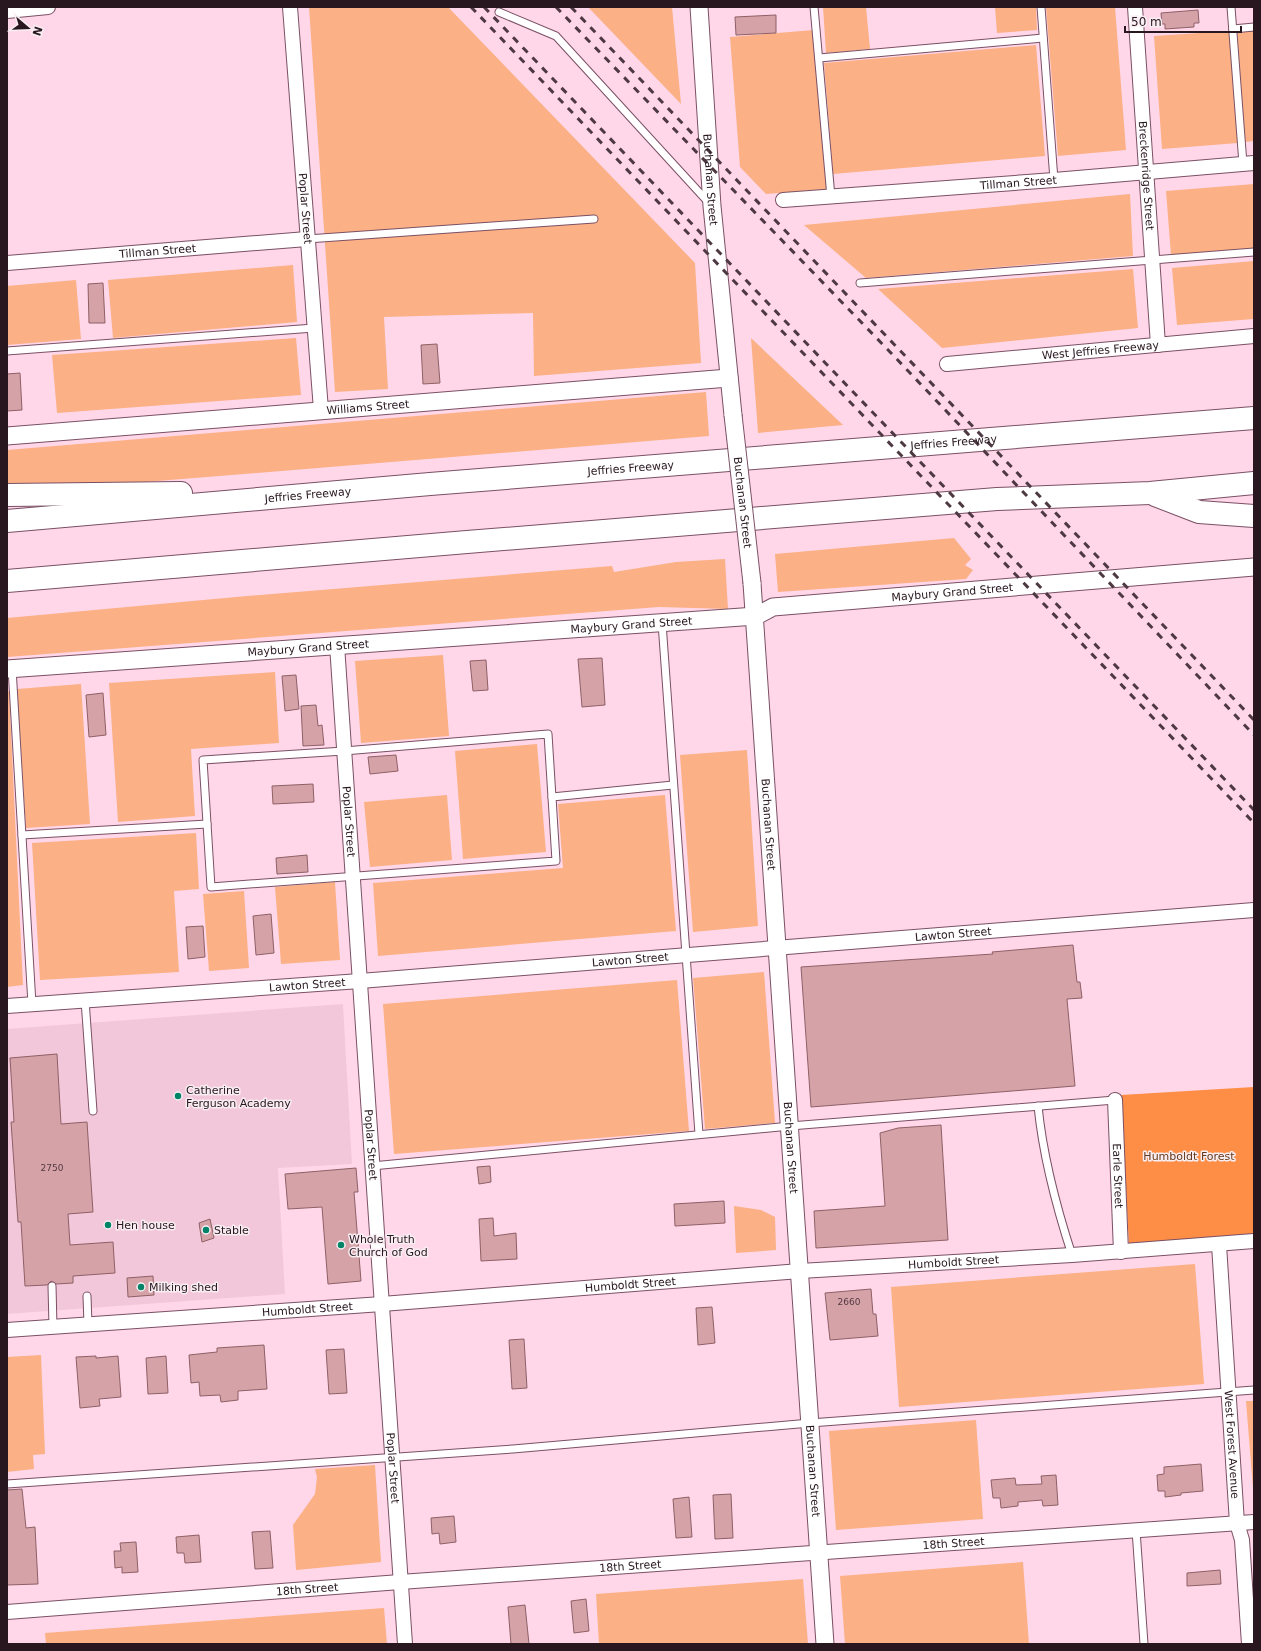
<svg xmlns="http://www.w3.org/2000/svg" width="1261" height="1651" font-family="'DejaVu Sans',sans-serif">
<rect width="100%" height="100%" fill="#ffd7e9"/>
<polygon fill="#f3c7da" points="343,1004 352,1164 278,1168 285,1294 7,1314 7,1029"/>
<g fill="#fcb085">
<polygon points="309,7 448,7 695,263 701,363 534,376 533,313 384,317 388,389 335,392"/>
<polygon points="588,7 672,7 681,104"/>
<polygon points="823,7 866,7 870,49 826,53"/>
<polygon points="995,7 1036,7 1037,30 997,33"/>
<polygon points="1046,7 1115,7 1126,150 1058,156"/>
<polygon points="814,30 828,189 766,194 740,167 730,37"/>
<polygon points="1254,30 1254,141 1245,142 1237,31"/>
<polygon points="1230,31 1238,143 1162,149 1154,36"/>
<polygon points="1036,45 1045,156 833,174 824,63"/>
<polygon points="1254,184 1254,249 1171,255 1166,191"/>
<polygon points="1130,194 1133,256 866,278 804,225"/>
<polygon points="1254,261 1254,319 1177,325 1172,268"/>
<polygon points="293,265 297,322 113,338 108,280"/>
<polygon points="1133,269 1138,328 942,348 878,289"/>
<polygon points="76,280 81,339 7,345 7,286"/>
<polygon points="296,338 301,395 57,413 52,355"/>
<polygon points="751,338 843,425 758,433"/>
<polygon points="706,392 709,436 133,483 7,489 7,450"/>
<polygon points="954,538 971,559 965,565 973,570 966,579 778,592 775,554"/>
<polygon points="725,559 728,609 659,607 7,657 7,618 247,596 612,566 614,572 676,562"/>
<polygon points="443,655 449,736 361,743 355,661"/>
<polygon points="275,672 279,743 191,749 195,816 118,822 109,683"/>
<polygon points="81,684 90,824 26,828 17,689"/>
<polygon points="9,691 23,985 7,987 7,692"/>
<polygon points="537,744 546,852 463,859 455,751"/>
<polygon points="747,750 758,926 693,932 680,755"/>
<polygon points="447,795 452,860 370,867 364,802"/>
<polygon points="665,795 676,931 378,956 373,883 563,868 558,804"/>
<polygon points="196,833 199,889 174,891 179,972 40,980 32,843"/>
<polygon points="335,882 340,960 281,964 275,887"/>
<polygon points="244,891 249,968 209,971 203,894"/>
<polygon points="764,972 775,1123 705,1129 693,978"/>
<polygon points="677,980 689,1131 394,1154 383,1004"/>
<polygon points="734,1206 761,1210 775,1217 776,1250 736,1253"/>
<polygon points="1195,1264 1204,1384 899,1407 891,1287"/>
<polygon points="41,1355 45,1454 33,1455 34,1469 7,1472 7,1357"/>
<polygon points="1246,1401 1254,1401 1254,1501"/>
<polygon points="976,1420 983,1519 836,1530 829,1431"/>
<polygon points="375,1465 381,1562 296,1570 293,1525 315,1494 317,1477 315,1469"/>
<polygon points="1023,1562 1029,1644 845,1644 840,1576"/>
<polygon points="803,1579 808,1644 599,1644 596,1594"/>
<polygon points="384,1608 387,1644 46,1644 45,1633"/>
</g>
<polygon fill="#fe8d46" points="1254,1087 1254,1239 1129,1246 1121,1095"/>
<g fill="#d5a2a8" stroke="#8e6066">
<polygon points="1198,10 1199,23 1194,23 1194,27 1165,29 1165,24 1162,24 1161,13"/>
<polygon points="776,15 776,33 736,35 735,17"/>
<polygon points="103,283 105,323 89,323 88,284"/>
<polygon points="437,344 440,383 423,384 421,345"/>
<polygon points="20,373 22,410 7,411 7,374"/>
<polygon points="602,658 605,705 582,707 578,659"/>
<polygon points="486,660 488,690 473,691 470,661"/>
<polygon points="296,675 299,709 285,711 282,676"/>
<polygon points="103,693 106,735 89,737 86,695"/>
<polygon points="316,705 318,726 322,725 324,745 303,746 301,706"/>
<polygon points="396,755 398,771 370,774 368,757"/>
<polygon points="313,784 314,802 273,804 272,786"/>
<polygon points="307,855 308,872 277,874 276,858"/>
<polygon points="271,914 274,953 256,955 253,916"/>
<polygon points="203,926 205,957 188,959 186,927"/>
<polygon points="1073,945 1077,982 1080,982 1082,998 1067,999 1075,1086 811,1107 801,967 993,954 992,952"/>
<polygon points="57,1054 61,1124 87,1122 93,1212 68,1214 70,1245 113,1242 115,1273 73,1276 73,1283 56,1284 51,1281 47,1285 25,1286 21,1222 18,1222 11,1122 14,1122 10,1058"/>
<polygon points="941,1125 948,1240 816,1248 814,1211 885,1206 880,1133 898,1128"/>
<polygon points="490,1166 491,1182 479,1184 477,1167"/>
<polygon points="356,1168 358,1192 354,1192 361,1281 328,1284 322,1207 288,1209 285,1174"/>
<polygon points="724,1201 725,1223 675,1226 674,1204"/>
<polygon points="493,1218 494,1236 516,1233 517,1259 481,1261 479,1219"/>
<polygon points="210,1219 214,1238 202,1242 199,1223"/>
<polygon points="153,1276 154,1295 128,1297 127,1278"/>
<polygon points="871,1289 873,1314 876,1314 878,1336 830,1340 825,1293"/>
<polygon points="712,1307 715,1343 698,1345 696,1308"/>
<polygon points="524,1339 527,1388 512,1389 509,1340"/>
<polygon points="264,1345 267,1389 238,1391 238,1400 221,1402 220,1395 200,1396 199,1382 191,1383 189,1355 217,1352 217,1348"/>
<polygon points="344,1349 347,1393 329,1394 326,1350"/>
<polygon points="96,1356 96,1358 118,1356 121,1397 99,1399 100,1406 80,1408 76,1357"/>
<polygon points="166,1356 168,1393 148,1394 146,1358"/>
<polygon points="1201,1464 1203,1491 1181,1493 1181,1495 1165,1497 1165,1491 1158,1491 1157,1475 1164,1474 1164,1467"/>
<polygon points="1056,1475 1058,1505 1043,1506 1042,1500 1018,1502 1018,1506 1001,1508 1000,1498 993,1498 991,1480 1015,1478 1016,1485 1042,1484 1041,1476"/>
<polygon points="22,1489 26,1528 35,1527 38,1584 7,1585 7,1490"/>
<polygon points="731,1494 733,1538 715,1539 713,1495"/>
<polygon points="689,1497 692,1537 676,1538 673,1499"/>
<polygon points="454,1516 456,1542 440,1544 439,1533 432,1534 431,1518"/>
<polygon points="270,1531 273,1568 255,1569 252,1532"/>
<polygon points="199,1535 201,1562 185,1563 184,1553 177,1553 176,1537"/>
<polygon points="136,1542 138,1572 122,1573 122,1567 115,1568 114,1551 121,1551 120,1543"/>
<polygon points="1220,1570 1221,1584 1187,1586 1187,1573"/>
<polygon points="586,1599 589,1631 574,1633 571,1601"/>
<polygon points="525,1605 529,1644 511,1644 508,1607"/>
</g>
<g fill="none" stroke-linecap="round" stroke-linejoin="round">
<defs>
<g id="service">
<polyline points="814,7 831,197"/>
<polyline points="1041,7 1054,180"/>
<polyline points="1231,7 1243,164"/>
<polyline points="499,12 556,36 709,203"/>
<polyline points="1233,29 1254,27"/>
<polyline points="819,58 1043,38"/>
<polyline points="307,239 594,219"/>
<polyline points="860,283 1254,252"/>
<polyline points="7,351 314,328"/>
<polyline points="662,623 699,1134"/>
<polyline points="12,668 32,1004"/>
<polygon points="548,734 556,861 211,887 203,760 344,751"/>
<polyline points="552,797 673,785"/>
<polyline points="22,835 207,824"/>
<polyline points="85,1000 93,1111"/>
<path d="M 1038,1106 C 1043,1157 1056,1206 1072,1255"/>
<polyline points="372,1166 790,1126 1115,1100"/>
<polyline points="52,1286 53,1327"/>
<polyline points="87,1296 88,1324"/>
<polyline points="7,1484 513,1449 810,1423 1254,1390"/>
<polyline points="1136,1530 1144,1644"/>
</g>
<g id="minor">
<path id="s1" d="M 290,7 L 321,410"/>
<path id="s2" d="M 1135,7 L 1158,345"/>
<polyline points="7,11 48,7"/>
<path id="s3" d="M 783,200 L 1054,180 L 1254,163"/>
<path id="s4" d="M 7,263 L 307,239"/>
<path id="s5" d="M 947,364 L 1254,336"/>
<path id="s6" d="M 337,645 L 405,1644"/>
<path id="s7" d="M 7,1006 L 360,981 L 1254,910"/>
<path id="s8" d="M 1115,1100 L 1121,1252"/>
<path id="s9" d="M 1219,1245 L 1237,1523 L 1242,1540 L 1249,1644"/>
<path id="s10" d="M 7,1330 L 382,1304 L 800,1271 L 1072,1255 L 1254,1241"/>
<path id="s11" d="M 7,1612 L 400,1582 L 1254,1522"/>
</g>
<g id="tertiary">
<path id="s12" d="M 699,7 L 712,206 L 733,415"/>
<path id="s13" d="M 7,436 L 729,378"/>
<path id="s14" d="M 752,583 L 825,1644"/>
<path id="s15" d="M 7,669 L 756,616 L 773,607 L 1254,567"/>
</g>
<g id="motorway">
<polyline points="7,495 181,493"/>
<polyline points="1155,495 1199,512 1254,516"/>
<path id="s16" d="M 7,521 L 430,484 L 1254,418"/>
<polyline points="7,581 467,542 997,499 1150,493 1254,483"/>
</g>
</defs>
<use href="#service" stroke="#7a5064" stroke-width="9"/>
<use href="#minor" stroke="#7a5064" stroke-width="16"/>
<use href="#tertiary" stroke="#7a5064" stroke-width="19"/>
<use href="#motorway" stroke="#7a5064" stroke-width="24"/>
<use href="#service" stroke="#fff" stroke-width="7"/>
<use href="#minor" stroke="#fff" stroke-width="14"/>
<use href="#tertiary" stroke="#fff" stroke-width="17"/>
<use href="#motorway" stroke="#fff" stroke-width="22"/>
<g stroke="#4e3943" stroke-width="3" stroke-dasharray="7 7" stroke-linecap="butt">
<polyline points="471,7 1254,823"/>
<polyline points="484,7 1254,810"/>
<polyline points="556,7 892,354 1254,735"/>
<polyline points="571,7 1254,720"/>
</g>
<defs>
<g id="tertiary-bridge">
<path id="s17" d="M 733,415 L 752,583"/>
</g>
</defs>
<use href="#tertiary-bridge" stroke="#7a5064" stroke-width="19" stroke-linecap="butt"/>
<use href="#tertiary-bridge" stroke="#fff" stroke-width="17"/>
</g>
<g fill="#008467" stroke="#f8eef2" stroke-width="1.5">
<circle cx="178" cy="1096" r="4"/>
<circle cx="108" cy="1225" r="4"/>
<circle cx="206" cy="1230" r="4"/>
<circle cx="341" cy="1245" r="4"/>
<circle cx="141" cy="1287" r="4"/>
</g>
<g text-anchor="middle" stroke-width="3" stroke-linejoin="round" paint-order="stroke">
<g font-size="9" fill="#533a41">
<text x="52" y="1171">2750</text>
<text x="849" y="1305">2660</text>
</g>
<g font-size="11" fill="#28171f" stroke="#f8eef2">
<text dy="4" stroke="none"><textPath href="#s2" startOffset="169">Breckenridge Street</textPath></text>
<text dy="4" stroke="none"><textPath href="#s12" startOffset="173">Buchanan Street</textPath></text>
<text dy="4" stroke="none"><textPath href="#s3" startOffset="236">Tillman Street</textPath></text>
<text dy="4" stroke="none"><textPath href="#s1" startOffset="202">Poplar Street</textPath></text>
<text dy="4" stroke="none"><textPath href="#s4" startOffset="151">Tillman Street</textPath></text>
<text dy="4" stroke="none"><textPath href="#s5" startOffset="154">West Jeffries Freeway</textPath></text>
<text dy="4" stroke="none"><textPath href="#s13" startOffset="362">Williams Street</textPath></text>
<text dy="4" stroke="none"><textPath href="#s16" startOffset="950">Jeffries Freeway</textPath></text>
<text dy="4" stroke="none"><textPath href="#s16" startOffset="626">Jeffries Freeway</textPath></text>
<text dy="4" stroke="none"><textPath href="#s16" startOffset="302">Jeffries Freeway</textPath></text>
<text dy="4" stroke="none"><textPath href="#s17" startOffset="88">Buchanan Street</textPath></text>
<text dy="4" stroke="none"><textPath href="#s15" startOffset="950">Maybury Grand Street</textPath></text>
<text dy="4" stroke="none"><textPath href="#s15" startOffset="626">Maybury Grand Street</textPath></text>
<text dy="4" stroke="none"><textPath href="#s15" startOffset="302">Maybury Grand Street</textPath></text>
<text dy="4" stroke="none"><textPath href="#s6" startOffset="177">Poplar Street</textPath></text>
<text dy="4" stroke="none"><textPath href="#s14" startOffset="242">Buchanan Street</textPath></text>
<text dy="4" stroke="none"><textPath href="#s7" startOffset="949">Lawton Street</textPath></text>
<text dy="4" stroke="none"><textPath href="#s7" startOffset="625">Lawton Street</textPath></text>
<text dy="4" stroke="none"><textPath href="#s7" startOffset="301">Lawton Street</textPath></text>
<text dy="4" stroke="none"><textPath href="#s6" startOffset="501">Poplar Street</textPath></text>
<text dy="4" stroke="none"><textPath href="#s14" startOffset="566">Buchanan Street</textPath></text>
<text dy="4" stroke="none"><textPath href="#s8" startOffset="76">Earle Street</textPath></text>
<text dy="4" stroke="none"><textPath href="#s10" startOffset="949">Humboldt Street</textPath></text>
<text dy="4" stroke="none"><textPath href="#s10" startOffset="625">Humboldt Street</textPath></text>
<text dy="4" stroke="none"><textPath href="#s10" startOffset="301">Humboldt Street</textPath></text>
<text dy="4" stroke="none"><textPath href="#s9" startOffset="200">West Forest Avenue</textPath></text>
<text dy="4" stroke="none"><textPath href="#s6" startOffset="825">Poplar Street</textPath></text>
<text dy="4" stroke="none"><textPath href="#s14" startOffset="890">Buchanan Street</textPath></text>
<text dy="4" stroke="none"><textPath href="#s11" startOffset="949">18th Street</textPath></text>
<text dy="4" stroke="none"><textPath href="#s11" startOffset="625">18th Street</textPath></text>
<text dy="4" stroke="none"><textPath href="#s11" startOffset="301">18th Street</textPath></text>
</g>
<g font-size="11" fill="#28171f" stroke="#f8eef2" text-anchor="start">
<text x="186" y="1094">Catherine<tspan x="186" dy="13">Ferguson Academy</tspan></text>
<text x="116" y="1229">Hen house</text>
<text x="214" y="1234">Stable</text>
<text x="349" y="1243">Whole Truth<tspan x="349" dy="13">Church of God</tspan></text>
<text x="149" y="1291">Milking shed</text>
</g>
<g font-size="11" fill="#65381c" stroke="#f8eef2">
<text x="1189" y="1160">Humboldt Forest</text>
</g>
</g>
<rect width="1261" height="1651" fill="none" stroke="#28171f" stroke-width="16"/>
<g transform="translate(28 28) rotate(109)" stroke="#f8eef2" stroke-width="3" paint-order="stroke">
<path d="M0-3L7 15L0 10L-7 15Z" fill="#28171f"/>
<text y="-6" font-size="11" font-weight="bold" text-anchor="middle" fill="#28171f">N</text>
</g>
<path d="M1125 26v6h116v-6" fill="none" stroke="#28171f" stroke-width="2"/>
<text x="1131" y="26" font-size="12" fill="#28171f" stroke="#f8eef2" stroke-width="3" paint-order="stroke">50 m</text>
</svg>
